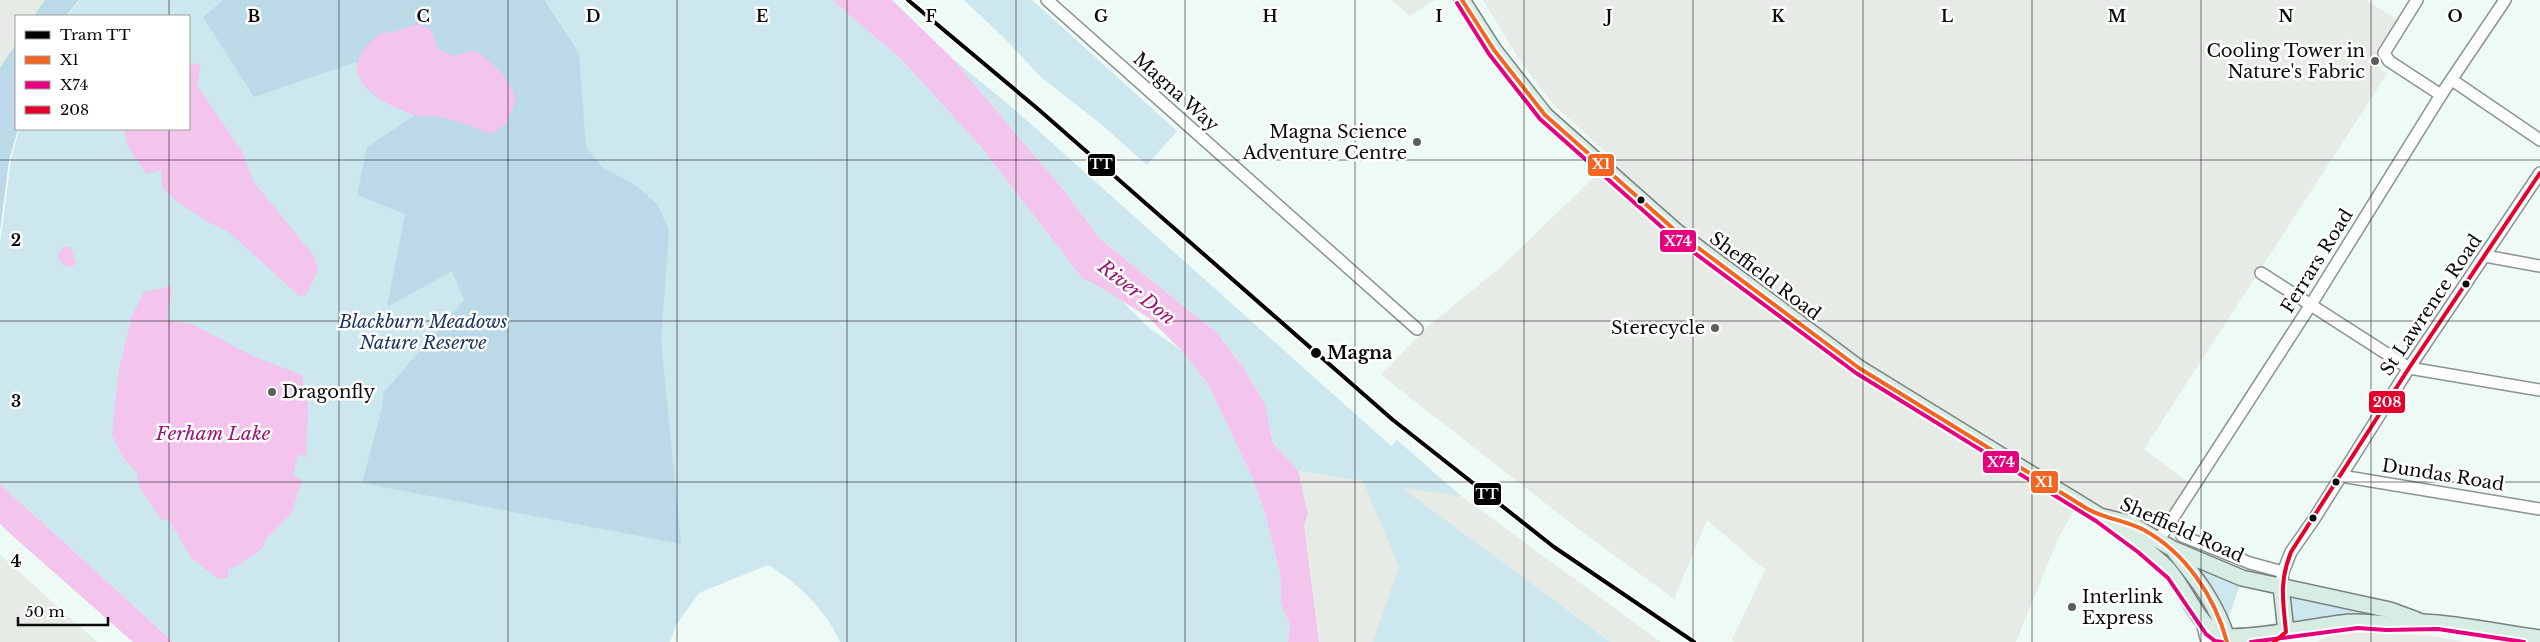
<svg xmlns="http://www.w3.org/2000/svg" width="2540" height="642" font-family="'Libre Baskerville',serif">
<rect width="100%" height="100%" fill="#edfaf6"/>
<g fill="#e7ebe5">
<polygon points="0,0 47,0 36,16 16,16 16,45 0,68"/>
<polygon points="1391,0 1435,0 1410,16"/>
<polygon points="1483,0 2366,0 2398,21 2373,62 2387,74 2144,449 2193,486 2157,542 2076,506 2058,539 2016,642 1734,642 1732,640 1765,570 1707,520 1674,599 1576,527 1381,375 1426,328 1501,267 1613,159 1553,104 1522,64"/>
<polygon points="1298,471 1461,496 1661,642 1319,642 1304,525 1308,514"/>
<polygon points="0,555 97,642 0,642"/>
<polygon points="2341,630 2431,636 2466,642 2317,642"/>
</g>
<g fill="#cde7ee">
<path d="M 80,0 L 832,0 L 902,60 L 981,147 L 1082,278 L 1119,298 L 1148,327 L 1183,352 L 1208,384 L 1253,479 L 1265,513 L 1280,574 L 1281,604 L 1290,625 L 1288,642 L 840,642 C 826,610 798,583 768,565 L 699,593 L 676,625 L 670,642 L 173,642 L 0,484 L 0,244 L 11,160 L 19,129 L 189,129 L 189,16 L 67,16 Z"/>
<polygon points="964,0 1032,0 1177,131 1147,165 1101,124 1042,78 1004,38"/>
<polygon points="953,59 1014,109 1391,446 1397,440 1461,496 1402,488 1610,642 1373,642 1399,567 1363,481 1298,471 1273,443 1271,431 1254,386 1243,367 1217,333 1100,239 1065,192"/>
<polygon points="2193,565 2240,584 2229,617 2232,631"/>
<polygon points="2287,596 2390,613 2391,621 2359,614 2293,624"/>
</g>
<g fill="#bbd9e6">
<polygon points="45,0 79,0 66,16 34,16"/>
<path d="M 223,0 L 544,0 L 579,53 L 586,147 L 602,167 L 637,186 L 658,205 L 669,231 L 661,339 L 681,544 L 362,483 L 382,408 L 384,392 L 464,300 L 452,271 L 387,307 L 405,214 L 357,195 L 367,147 L 415,115 C 387,102 360,97 356,62 L 254,97 L 203,17 Z"/>
<polygon points="16,44 18,129 9,160 0,231 0,68"/>
</g>
<g fill="#f3c4ec">
<polygon points="832,0 892,0 953,59 1065,192 1100,239 1217,333 1243,367 1265,405 1273,443 1298,471 1308,514 1304,525 1319,642 1288,642 1290,625 1281,604 1280,574 1265,513 1253,479 1208,384 1183,352 1149,318 1105,290 1082,278 981,147 902,60"/>
<path d="M 419,24 L 431,30 L 438,49 L 453,56 L 475,50 C 497,67 507,74 516,100 L 507,123 L 492,134 C 475,128 458,121 441,117 C 432,115 423,118 414,115 C 372,100 329,72 381,33 C 393,34 407,26 419,24 Z"/>
<polygon points="201,63 197,85 243,153 253,181 314,256 318,270 306,295 299,296 229,232 208,222 176,201 162,187 161,170 146,174 127,145 124,129 189,129 189,65"/>
<polygon points="62,247 71,247 76,264 69,267 61,264 58,255"/>
<polygon points="172,286 167,320 192,324 255,357 302,375 308,406 306,457 298,454 293,475 302,480 291,514 266,539 263,548 239,565 228,569 228,578 219,579 192,559 169,520 162,520 140,488 137,473 123,457 112,435 118,374 132,316 144,292"/>
<polygon points="0,484 173,642 133,642 15,538 0,524"/>
</g>
<g fill="none" stroke-linecap="round" stroke-linejoin="round">
<defs>
<g id="minor">
<polyline points="1047,0 1417,329"/>
<polyline points="2417,0 2384,53 2389,61 2441,95"/>
<polyline points="2452,80 2540,140"/>
<polyline points="2485,256 2540,266"/>
<polyline points="2261,273 2409,368 2540,390"/>
<polyline points="2341,476 2540,509"/>
<polyline points="2182,536 2250,563 2283,572"/>
<polyline points="2158,541 2310,306 2441,95 2505,0"/>
<polyline points="2281,586 2283,572 2291,552 2314,519 2409,368 2540,173"/>
<polyline points="2202,622 2207,642"/>
</g>
<g id="major">
<path d="M 1462,0 L 1494,50 L 1545,115 L 1677,232 L 1859,368 L 2100,516 C 2122,533 2146,547 2166,567 C 2184,585 2197,623 2218,635 C 2237,642 2316,626 2341,623 C 2356,620 2371,623 2386,624 C 2399,624 2411,621 2424,622 C 2462,624 2502,633 2540,638"/>
<polyline points="2104,517 2129,523 2173,549 2242,578 2390,610 2417,620"/>
<path d="M 2175,552 C 2197,579 2218,606 2227,639"/>
<polyline points="2281,586 2286,632"/>
</g>
</defs>
<use href="#minor" stroke="#8d9391" stroke-width="14"/>
<use href="#major" stroke="#7a807e" stroke-width="18"/>
<use href="#minor" stroke="#fcfefe" stroke-width="11"/>
<use href="#major" stroke="#d7ece3" stroke-width="15"/>
<defs>
<path id="bus-1" d="M 1462,0 L 1494,50 L 1545,115 L 1677,232 L 1859,368 L 2086,508 C 2104,519 2125,520 2144,530 C 2186,553 2215,597 2227,642"/>
<g id="bus-2">
<polyline points="1457,3 1489,54 1540,119 1673,237 1856,373 2096,521 2138,552 2168,578 2206,634 2215,641 2222,642"/>
<polyline points="2251,642 2358,628 2386,630 2438,629 2524,642"/>
</g>
<path id="bus-3" d="M 2274,642 L 2286,632 C 2283,600 2279,582 2291,552 L 2409,368 L 2540,173"/>
</defs>
<use href="#bus-1" stroke="#fff" stroke-width="8"/>
<use href="#bus-2" stroke="#fff" stroke-width="8"/>
<use href="#bus-3" stroke="#fff" stroke-width="8"/>
<use href="#bus-1" stroke="#f26522" stroke-width="4"/>
<use href="#bus-2" stroke="#e5007d" stroke-width="4"/>
<use href="#bus-3" stroke="#e4002b" stroke-width="4"/>
<defs>
<polyline id="tram-1" points="908,0 1038,109 1393,420 1554,547 1694,642"/>
</defs>
<use href="#tram-1" stroke="#fff" stroke-width="8"/>
<use href="#tram-1" stroke="#000" stroke-width="4"/>
</g>
<path fill="none" stroke="#0b0b0b" stroke-width="1" stroke-opacity="0.55" d="M 169,0 L 169,16M 339,0 L 339,642M 508,0 L 508,642M 677,0 L 677,642M 847,0 L 847,642M 1016,0 L 1016,642M 1185,0 L 1185,642M 1355,0 L 1355,642M 1524,0 L 1524,642M 1693,0 L 1693,642M 1863,0 L 1863,642M 2032,0 L 2032,642M 2201,0 L 2201,642M 2371,0 L 2371,642M 169,129 L 169,642M 0,160 L 2540,160M 0,321 L 2540,321M 0,482 L 2540,482"/>
<g fill="#5a5f5d" stroke="#fff" stroke-width="2">
<circle cx="2375" cy="61" r="5"/>
<circle cx="1417" cy="142" r="5"/>
<circle cx="1715" cy="328" r="5"/>
<circle cx="272" cy="392" r="5"/>
<circle cx="2072" cy="607" r="5"/>
</g>
<g fill="#0b0b0b" stroke="#fff" stroke-width="2">
<circle cx="1641" cy="200" r="4.5"/>
<circle cx="2466" cy="284" r="4.5"/>
<circle cx="1316" cy="353" r="6"/>
<circle cx="2336" cy="482" r="4.5"/>
<circle cx="2313" cy="518" r="4.5"/>
</g>
<g text-anchor="middle" stroke-width="5" stroke-linejoin="round" paint-order="stroke">
<g font-size="18" fill="#0b0b0b" stroke="#fff" text-anchor="end">
<text x="2365" y="57">Cooling Tower in<tspan x="2365" dy="21">Nature's Fabric</tspan></text>
<text x="1407" y="138">Magna Science<tspan x="1407" dy="21">Adventure Centre</tspan></text>
<text x="1705" y="334">Sterecycle</text>
<text x="282" y="398" text-anchor="start">Dragonfly</text>
<text x="2082" y="603" text-anchor="start">Interlink<tspan x="2082" dy="21">Express</tspan></text>
</g>
<g font-size="18" fill="#0b0b0b" stroke="#fff">
<text transform="translate(1176 92) rotate(42)" y="6">Magna Way</text>
<text transform="translate(2317 261) rotate(-58)" y="6">Ferrars Road</text>
<text transform="translate(1765 276) rotate(37)" y="6">Sheffield Road</text>
<text transform="translate(2431 305) rotate(-56)" y="6">St Lawrence Road</text>
<text transform="translate(2443 475) rotate(9)" y="6">Dundas Road</text>
<text transform="translate(2182 530) rotate(24)" y="6">Sheffield Road</text>
</g>
<g font-size="18" font-style="italic" fill="#1c3661" stroke="#fff">
<text x="423" y="328">Blackburn Meadows<tspan x="423" dy="21">Nature Reserve</tspan></text>
</g>
<g font-size="18" font-weight="bold" fill="#0b0b0b" stroke="#fff" text-anchor="start">
<text x="1327" y="359">Magna</text>
</g>
<g font-size="19" font-style="italic" fill="#9b1578" stroke="#fff">
<text transform="translate(1137 292) rotate(38)" y="7">River Don</text>
<text x="213" y="440">Ferham Lake</text>
</g>
</g>
<g font-size="16" text-anchor="middle" font-weight="bold" fill="#0b0b0b" stroke="#fff" stroke-width="5" stroke-linejoin="round" paint-order="stroke">
<text x="254" y="22">B</text>
<text x="423" y="22">C</text>
<text x="593" y="22">D</text>
<text x="762" y="22">E</text>
<text x="931" y="22">F</text>
<text x="1101" y="22">G</text>
<text x="1270" y="22">H</text>
<text x="1439" y="22">I</text>
<text x="1609" y="22">J</text>
<text x="1778" y="22">K</text>
<text x="1947" y="22">L</text>
<text x="2117" y="22">M</text>
<text x="2286" y="22">N</text>
<text x="2455" y="22">O</text>
<text x="16" y="246">2</text>
<text x="16" y="407">3</text>
<text x="16" y="567">4</text>
</g>
<g stroke="#fff" stroke-width="2">
<rect x="1087" y="153" width="29" height="24" rx="5" fill="#000"/>
<rect x="1587" y="153" width="28" height="24" rx="5" fill="#f26522"/>
<rect x="1659" y="229" width="38" height="24" rx="5" fill="#e5007d"/>
<rect x="2368" y="390" width="38" height="24" rx="5" fill="#e4002b"/>
<rect x="1982" y="450" width="38" height="24" rx="5" fill="#e5007d"/>
<rect x="2030" y="470" width="29" height="24" rx="5" fill="#f26522"/>
<rect x="1473" y="482" width="29" height="24" rx="5" fill="#000"/>
</g>
<g font-size="14" text-anchor="middle" font-weight="bold" fill="#fff">
<text x="1101" y="169">TT</text>
<text x="1601" y="169">X1</text>
<text x="1678" y="246">X74</text>
<text x="2387" y="407">208</text>
<text x="2001" y="467">X74</text>
<text x="2044" y="487">X1</text>
<text x="1487" y="499">TT</text>
</g>
<rect x="15" y="15" width="175" height="115" fill="#ffffff" stroke="#9d9d9d"/>
<rect x="25" y="31" width="25" height="8" fill="#000000" stroke="#9d9d9d"/>
<text x="60" y="40" font-size="15" fill="#0b0b0b">Tram TT</text>
<rect x="25" y="56" width="25" height="8" fill="#f26522" stroke="#9d9d9d"/>
<text x="60" y="65" font-size="15" fill="#0b0b0b">X1</text>
<rect x="25" y="81" width="25" height="8" fill="#e5007d" stroke="#9d9d9d"/>
<text x="60" y="90" font-size="15" fill="#0b0b0b">X74</text>
<rect x="25" y="106" width="25" height="8" fill="#e4002b" stroke="#9d9d9d"/>
<text x="60" y="115" font-size="15" fill="#0b0b0b">208</text>
<path d="M18 617v8h90v-8" fill="none" stroke="#0b0b0b" stroke-width="2.5"/>
<text x="25" y="617" font-size="15" fill="#0b0b0b" stroke="#ffffff" stroke-width="4" paint-order="stroke">50 m</text>
</svg>
